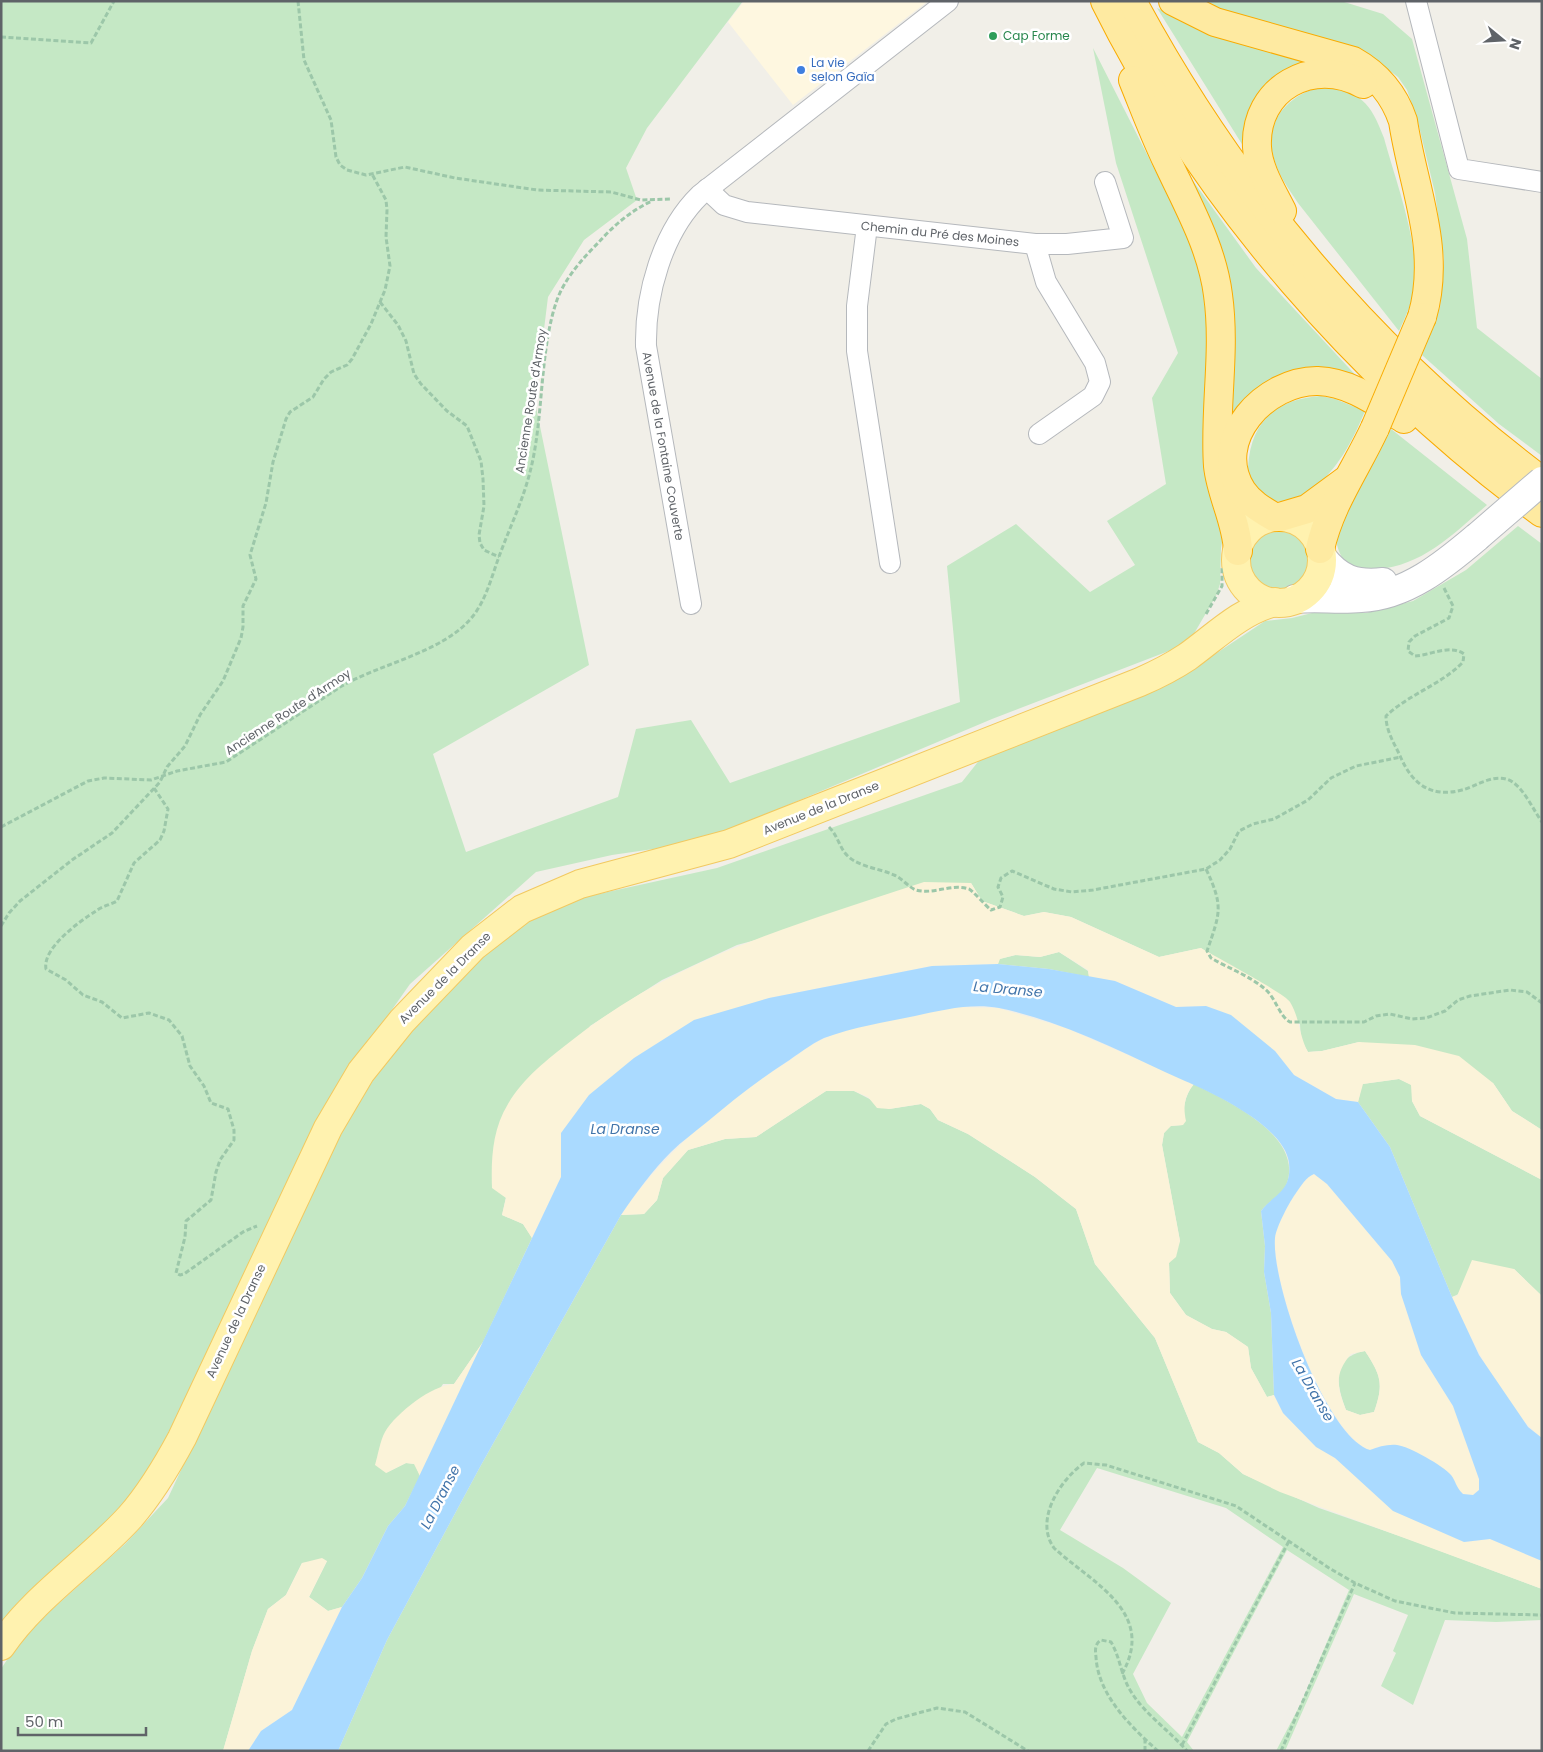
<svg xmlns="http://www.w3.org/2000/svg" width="1543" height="1752" font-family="Poppins,sans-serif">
<rect width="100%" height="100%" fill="#f1efe8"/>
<polygon fill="#fef7e0" points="744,1 928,1 793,105 728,22"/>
<g fill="#c5e8c5" fill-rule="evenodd">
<polygon points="1,1 743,1 647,128 626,168 637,200 584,240 548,297 535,402 589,665 433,754 466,852 618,797 636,729 691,720 730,783 960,702 947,566 1016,524 1090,592 1135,565 1107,521 1166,484 1152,398 1178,353 1116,163 1093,48 1184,227 1202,280 1208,332 1204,461 1206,479 1209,479 1223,538 1221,548 1220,584 1216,596 1192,637 1174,649 992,719 748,822 681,845 612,855 536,872 410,984 384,1021 316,1131 165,1445 123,1506 1,1629"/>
<polygon points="1194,1 1341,1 1383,14 1412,39 1467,239 1477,328 1542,379 1542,456 1499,424 1422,355 1440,307 1444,259 1435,193 1418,122 1407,90 1398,77 1370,56 1231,16"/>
<polygon points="1157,8 1196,25 1307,60 1245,149"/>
<path d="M 1321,87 C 1361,92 1370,101 1384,138 C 1395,179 1422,250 1414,291 C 1411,305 1405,318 1399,331 L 1298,203 C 1288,188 1277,173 1273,155 C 1264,120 1290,94 1321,87 Z"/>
<polygon points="1170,149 1256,268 1362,382 1334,375 1231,428 1228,357"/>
<path d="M 1321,396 L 1335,399 L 1365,411 C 1353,440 1341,463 1318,485 L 1320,490 L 1291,501 L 1264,502 L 1243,467 L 1248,467 C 1251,421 1276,399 1321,396 Z"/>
<path d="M 1391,429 L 1487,505 C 1454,533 1423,566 1377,569 C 1367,570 1355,569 1347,563 C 1338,556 1337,542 1333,532 L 1348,501 L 1352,503 Z"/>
<polygon points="1518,526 1542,544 1542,1130 1512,1111 1493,1083 1359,1042 1322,1051 1308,1052 1301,1040 1300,1024 1201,948 1159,957 1071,917 1044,912 1024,916 982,901 971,883 737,945 662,980 590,1026 506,1197 502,1215 523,1224 532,1238 483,1342 454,1384 443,1384 386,1473 406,1463 415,1464 420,1476 405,1506 388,1526 362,1578 342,1607 328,1611 309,1597 327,1561 302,1563 286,1595 268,1609 252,1651 223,1751 1,1751 1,1669 14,1649 38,1622 125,1544 168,1498 305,1204 343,1128 378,1072 420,1020 488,951 526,923 580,898 717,868 962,782 981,758 1179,678 1265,621 1292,618 1312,613 1366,613 1413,601 1466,570"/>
<circle cx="1280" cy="560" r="32"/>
<polygon points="1059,952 1088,971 1089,977 1049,969 998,964 999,959 1016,955 1040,957"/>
<polygon points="1399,1079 1412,1085 1412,1101 1420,1116 1542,1180 1542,1296 1514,1269 1452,1297 1390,1147 1358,1102 1362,1084"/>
<path d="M 1194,1084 C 1227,1101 1303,1135 1287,1183 C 1282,1197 1269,1200 1261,1211 L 1265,1246 L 1264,1272 L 1271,1313 L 1274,1395 L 1267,1397 L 1251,1368 L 1248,1347 L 1226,1332 L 1212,1329 L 1186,1315 L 1170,1293 L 1169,1263 L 1180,1241 L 1162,1145 L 1164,1133 L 1170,1126 L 1183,1125 C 1183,1110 1184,1096 1194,1084 Z"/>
<path d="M 826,1091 L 854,1091 L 889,1109 L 921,1104 L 930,1109 L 938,1120 L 968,1134 L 1035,1177 L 1076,1209 L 1095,1264 L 1155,1338 L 1198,1442 L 1219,1453 L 1243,1474 L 1319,1508 L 1411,1540 L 1542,1589 L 1542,1620 L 1496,1622 L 1445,1620 L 1413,1705 L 1381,1686 L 1396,1653 L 1393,1651 L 1408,1615 L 1354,1594 L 1285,1751 L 1276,1751 L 1301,1703 L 1349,1590 L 1287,1550 L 1187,1742 L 1194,1751 L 338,1751 L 387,1640 L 480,1467 L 621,1215 L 644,1214 L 657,1200 L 663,1178 L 688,1150 L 725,1139 L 756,1137 ZM 1097,1468 L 1226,1508 L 1283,1547 L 1182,1737 L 1147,1703 L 1133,1674 L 1171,1603 L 1123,1568 L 1060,1530 Z"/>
<path d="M 1365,1351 C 1381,1375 1384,1384 1374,1412 L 1360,1415 L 1346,1410 C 1336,1384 1331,1357 1365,1351 Z"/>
</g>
<g fill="#fbf3d9" fill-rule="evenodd">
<path d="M 924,882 L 971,883 L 982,901 L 1024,916 L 1044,912 L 1071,917 L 1159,957 L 1201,948 C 1214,956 1286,994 1290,1002 C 1300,1018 1299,1036 1308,1052 L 1322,1051 L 1359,1042 L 1415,1045 L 1459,1056 L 1493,1083 L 1512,1111 L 1542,1130 L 1542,1180 L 1420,1116 L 1412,1101 L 1411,1085 L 1399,1079 L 1363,1084 L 1358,1102 L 1336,1099 L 1294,1075 L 1275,1051 L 1206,1006 L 1176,1007 L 1115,981 L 1089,977 L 1088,970 L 1059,952 L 1040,957 L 1015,955 L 1000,959 L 998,964 L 931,966 L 769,998 L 562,1133 L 561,1177 L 532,1238 L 523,1224 L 502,1215 L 506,1198 L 492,1188 C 491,1160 492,1130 508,1104 C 524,1077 547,1060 571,1041 C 677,957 798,924 924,882 Z"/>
<path d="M 956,1007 L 998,1008 L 1066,1028 L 1194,1084 C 1184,1096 1183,1107 1186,1121 L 1183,1125 L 1171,1126 L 1164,1133 L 1162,1145 L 1180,1241 L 1176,1257 L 1169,1263 L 1170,1293 L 1186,1315 L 1212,1329 L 1226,1332 L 1248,1347 L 1251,1368 L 1267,1397 L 1274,1395 L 1283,1413 L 1316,1446 L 1464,1542 L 1490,1539 L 1542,1561 L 1542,1589 L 1280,1492 L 1243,1474 L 1219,1453 L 1198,1442 L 1155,1338 L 1095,1264 L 1076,1209 L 1035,1177 L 968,1134 L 938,1120 L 930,1109 L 921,1104 L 889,1109 L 877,1108 L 868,1097 L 854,1091 L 826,1091 L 756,1137 L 725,1139 L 688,1150 L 663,1178 L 657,1200 L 644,1214 L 621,1215 C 663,1153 722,1104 784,1064 C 797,1056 809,1045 823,1039 C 862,1021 914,1016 956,1007 Z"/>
<path d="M 1314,1174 L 1327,1184 L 1392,1261 L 1400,1277 L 1401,1294 L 1421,1355 L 1453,1406 L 1479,1479 L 1479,1490 L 1473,1495 L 1463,1494 L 1455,1486 L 1451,1475 L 1380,1446 L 1370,1450 C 1326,1436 1271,1283 1275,1237 C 1276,1227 1290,1201 1296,1193 C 1301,1186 1306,1177 1314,1174 ZM 1365,1351 C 1381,1375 1384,1384 1374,1412 L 1360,1415 L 1346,1410 C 1337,1387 1334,1374 1351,1354 Z"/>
<path d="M 1472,1260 L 1514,1269 L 1542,1296 L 1542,1438 C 1504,1408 1472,1341 1452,1297 L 1457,1296 Z"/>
<path d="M 483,1342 L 420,1476 L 414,1464 L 406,1463 L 386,1473 L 375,1465 C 378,1455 380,1441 385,1432 C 396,1413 432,1385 454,1384 Z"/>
<polygon points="322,1558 327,1561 309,1597 328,1611 342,1607 292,1710 261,1731 248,1751 223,1751 252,1651 268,1609 286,1595 302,1563"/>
</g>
<path fill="#aadaff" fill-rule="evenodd" d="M 998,964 L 1049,969 L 1115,981 L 1176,1007 L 1206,1006 L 1231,1015 L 1275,1051 L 1294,1075 L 1336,1099 L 1358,1102 L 1390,1147 L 1452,1297 L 1479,1355 L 1528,1427 L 1542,1438 L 1542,1561 L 1490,1539 L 1464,1542 L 1393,1511 L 1335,1458 L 1316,1447 L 1283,1413 L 1274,1395 L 1271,1313 L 1264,1272 L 1265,1246 L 1261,1211 C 1274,1194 1292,1192 1289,1163 C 1285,1127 1215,1094 1185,1081 C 1127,1055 1063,1021 999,1008 C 972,1003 942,1010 915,1016 C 885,1022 854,1027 824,1038 C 811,1044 797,1055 785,1063 C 757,1081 732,1101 707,1122 C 695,1132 682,1141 671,1152 C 652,1171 636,1193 621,1215 L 480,1467 L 387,1640 L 338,1751 L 248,1751 L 261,1731 L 292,1710 L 342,1607 L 362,1578 L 388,1526 L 405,1506 L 561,1177 L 561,1133 L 589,1095 L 634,1058 L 694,1020 L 769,998 L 932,966 ZM 1314,1174 L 1327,1184 L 1392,1261 L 1400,1277 L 1401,1294 L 1421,1355 L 1453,1406 L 1479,1479 L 1479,1490 L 1473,1495 L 1463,1494 C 1455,1486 1456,1481 1451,1475 C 1444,1466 1408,1446 1397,1445 C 1387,1444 1379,1447 1370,1450 C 1325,1436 1271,1283 1275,1238 C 1276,1227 1290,1201 1296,1193 C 1301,1186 1306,1177 1314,1174 Z"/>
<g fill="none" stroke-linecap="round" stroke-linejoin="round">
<defs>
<g id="minor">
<polyline points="1416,1 1459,169 1542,182"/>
<polyline points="707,189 724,205 747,212 1035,244 1067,244 1123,238 1105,182"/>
<polyline points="867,226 857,306 857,351 890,563"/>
<polyline points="1035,244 1046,282 1095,363 1100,382 1093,396 1039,434"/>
<path d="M 691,604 L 646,346 C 645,295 662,232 700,195 L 948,1"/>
</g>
<g id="secondary">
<path d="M 1322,557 C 1339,579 1355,585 1383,582"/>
<path d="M 1295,599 C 1317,597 1339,600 1361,598 C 1406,596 1444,565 1477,537"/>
</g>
<g id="primary">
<circle cx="1279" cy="560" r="43"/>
<path d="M 1,1646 C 35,1596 89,1562 130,1517 C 151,1493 167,1466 182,1438 L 328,1128 L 361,1072 L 402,1021 L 473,947 L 522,909 L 580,884 L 729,844 L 1140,682 C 1156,675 1172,667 1187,657 C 1215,637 1240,611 1275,602"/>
</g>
<g id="trunk">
<path d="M 1105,1 C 1205,202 1361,379 1542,513"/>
<path d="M 1132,1 C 1233,189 1371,353 1542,481"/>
<path d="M 1173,1 L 1215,22 L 1353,61 C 1378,75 1394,94 1403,121 C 1413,188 1442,249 1422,317"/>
<path d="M 1133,80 C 1144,107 1154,134 1167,161 C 1187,204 1212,247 1218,295 C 1226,352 1214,409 1218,466 C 1221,495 1237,522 1238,551"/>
<path d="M 1282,211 C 1272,191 1258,169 1257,147 C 1254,88 1313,56 1363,84"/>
<path d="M 1274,517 C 1262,510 1250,503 1242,491 C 1209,439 1266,380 1318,381 C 1350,382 1378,403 1404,419"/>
<polyline points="1280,517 1307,509 1345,481"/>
<path d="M 1320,549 C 1330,504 1356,469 1375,428"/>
</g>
</defs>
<use href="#minor" stroke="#b5b8bc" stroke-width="22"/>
<use href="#secondary" stroke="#b6babf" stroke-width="30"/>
<use href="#primary" stroke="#f2c960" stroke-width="30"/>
<use href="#trunk" stroke="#f9ab00" stroke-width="30"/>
<g stroke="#9cc7a9" stroke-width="3" stroke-dasharray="5 2.5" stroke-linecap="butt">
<polyline points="298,1 304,60 331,120 336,157 340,165 347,170 366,175 405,167 455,178 537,190 611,192 641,200 672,199"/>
<polyline points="1,37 91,43 114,1"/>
<polyline points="380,302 398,325 406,341 414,374 421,384 447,411 467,426 481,461 483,479 484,506 479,535 480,543 484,550 499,557"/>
<path d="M 1444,588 L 1453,606 L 1449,618 L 1415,636 L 1409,642 L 1408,651 L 1415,656 C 1431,655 1450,644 1464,654 L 1463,662 C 1441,685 1409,694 1386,716 C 1386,732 1395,744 1401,758 C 1413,785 1432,798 1462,790 C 1475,787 1490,775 1506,779 C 1522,783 1533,810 1542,822"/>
<polyline points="1206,614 1222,586 1222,567"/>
<path d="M 154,788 L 168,809 L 164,831 L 160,840 L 134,863 L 117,901 C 110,905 102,906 96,911 C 80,921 42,948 46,969 L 66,980 L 83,995 L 102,1002 L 122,1018 L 149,1013 L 169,1020 L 182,1036 L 190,1066 L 204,1086 L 211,1103 L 228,1109 L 234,1130 L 234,1140 L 220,1160 L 216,1172 L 211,1200 L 186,1221 L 185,1237 L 176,1273 L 180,1275 L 184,1274 L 243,1232 L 257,1226"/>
<path d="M 1,827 L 88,781 L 104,778 L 151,780 L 177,771 L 226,762 L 340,687 C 379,664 445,652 473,616 C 487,598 492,575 500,554 C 510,527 523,500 530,472 C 544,419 539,351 557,300 C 565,278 583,258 599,242 C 614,225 632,210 652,201"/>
<path d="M 829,827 C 837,835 839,845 845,853 C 856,867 879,868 894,875 C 902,878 908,887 916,890 C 934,895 951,883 969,889 C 973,891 985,905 991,910 L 1000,907 L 1003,897 L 998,887 L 1001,878 L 1012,871 L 1054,889 L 1072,892 L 1093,890 L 1206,869 L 1220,860 L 1230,849 L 1239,831 L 1253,824 L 1274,819 L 1308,800 L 1331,778 L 1356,766 L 1401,757"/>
<path d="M 1206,869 C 1224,907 1220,913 1207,951 L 1211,958 C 1228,968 1250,976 1265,989 C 1276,998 1279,1016 1290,1022 L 1364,1022 L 1376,1016 L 1390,1014 L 1412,1019 L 1426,1018 L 1445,1011 L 1458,1000 L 1470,996 L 1510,990 L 1527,992 L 1542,1003"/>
<polyline points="1,926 9,913 20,901 72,860 112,833 160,782 167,767 185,746 200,715 223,681 241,638 243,627 243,606 256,579 250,555 266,503 273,462 286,419 290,412 313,397 324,379 331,372 347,365 352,359 371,324 385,290 390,266 386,237 387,210 386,200 372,174"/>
<path d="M 1122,1674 C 1157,1612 1092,1583 1054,1548 C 1034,1520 1060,1480 1084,1463 L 1106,1465 L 1236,1506 L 1329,1568 L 1355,1583 L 1395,1601 L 1455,1613 L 1542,1615"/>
<polyline points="1182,1745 1289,1541"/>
<polyline points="868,1751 886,1724 896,1719 937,1708 965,1712 1028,1751"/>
<polyline points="1145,1751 1145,1739"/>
<path d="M 1158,1751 C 1131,1727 1098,1695 1096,1657 C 1095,1649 1095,1644 1101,1640 L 1111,1642 C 1120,1657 1121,1675 1130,1690 C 1144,1714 1169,1730 1187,1751"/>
<polyline points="1281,1751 1355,1583"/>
</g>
<use href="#minor" stroke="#fff" stroke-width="20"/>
<use href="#secondary" stroke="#fff" stroke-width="28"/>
<use href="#primary" stroke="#fff2af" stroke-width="28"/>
<use href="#trunk" stroke="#feeaa1" stroke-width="28"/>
<defs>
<polyline id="secondary-bridge" points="1477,537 1542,481"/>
<polyline id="trunk-bridge" points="1375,428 1422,317"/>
</defs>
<use href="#secondary-bridge" stroke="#b6babf" stroke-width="30" stroke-linecap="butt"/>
<use href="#trunk-bridge" stroke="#f9ab00" stroke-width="30" stroke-linecap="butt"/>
<use href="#secondary-bridge" stroke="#fff" stroke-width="28"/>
<use href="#trunk-bridge" stroke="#feeaa1" stroke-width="28"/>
</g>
<circle fill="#2e9e5b" stroke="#fff" stroke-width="2" cx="993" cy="36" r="5"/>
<circle fill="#3f7fe0" stroke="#fff" stroke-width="2" cx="801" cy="70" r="5"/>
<g text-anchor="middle" stroke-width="5" stroke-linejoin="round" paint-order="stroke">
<g font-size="12" fill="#27864d" stroke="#fff" text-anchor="start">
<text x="1003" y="40">Cap Forme</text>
</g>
<g font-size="12" fill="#366cbe" stroke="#fff" text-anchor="start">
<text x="811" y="67">La vie<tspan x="811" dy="14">selon Gaïa</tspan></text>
</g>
<g font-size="12" fill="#5f6368" stroke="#fff">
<text transform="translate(940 234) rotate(6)" y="4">Chemin du Pré des Moines</text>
<text transform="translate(531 401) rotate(-81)" y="4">Ancienne Route d'Armoy</text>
<text transform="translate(663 446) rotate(80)" y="4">Avenue de la Fontaine Couverte</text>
<text transform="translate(288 712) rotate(-33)" y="4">Ancienne Route d'Armoy</text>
<text transform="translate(821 808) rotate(-22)" y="4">Avenue de la Dranse</text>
<text transform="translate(445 978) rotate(-45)" y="4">Avenue de la Dranse</text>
<text transform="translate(236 1321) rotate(-65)" y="4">Avenue de la Dranse</text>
</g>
<g font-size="14" font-style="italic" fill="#4174aa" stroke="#fff">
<text transform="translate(1008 989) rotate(5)" y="5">La Dranse</text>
<text x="625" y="1134">La Dranse</text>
<text transform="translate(1313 1390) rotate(60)" y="5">La Dranse</text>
<text transform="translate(440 1497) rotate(-63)" y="5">La Dranse</text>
</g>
</g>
<rect width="1543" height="1752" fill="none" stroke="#5f6368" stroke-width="5"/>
<g transform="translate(1503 40) rotate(108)" stroke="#ffffff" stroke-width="4" paint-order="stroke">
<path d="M0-4L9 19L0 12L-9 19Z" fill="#5f6368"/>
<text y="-8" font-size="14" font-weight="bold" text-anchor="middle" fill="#5f6368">N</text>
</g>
<path d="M18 1727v8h128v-8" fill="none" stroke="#5f6368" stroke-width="2.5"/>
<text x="25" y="1727" font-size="15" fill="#5f6368" stroke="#ffffff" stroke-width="4" paint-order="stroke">50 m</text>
</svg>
